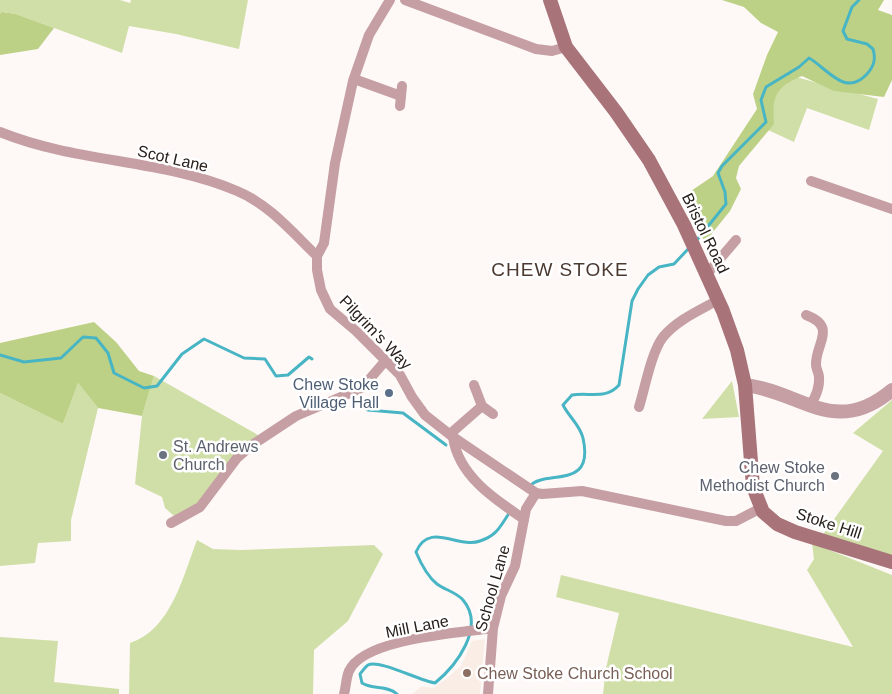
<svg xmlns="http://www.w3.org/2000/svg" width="892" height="694" font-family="Helvetica,sans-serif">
<rect width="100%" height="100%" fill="#fef9f7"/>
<polygon fill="#f9ede6" points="485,639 480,694 412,694 422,686 433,688 446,679 461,666 472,641"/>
<g fill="#d0dfa7">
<polygon points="0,0 120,0 130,3 131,0 248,0 239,49 176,34 129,26 122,53 16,14 3,12 0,14"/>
<polygon points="792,76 878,99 869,130 807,108 794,142 768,130 772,91"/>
<polygon points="154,376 258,435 200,502 174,516 165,508 162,497 135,484 142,416"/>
<polygon points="732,381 739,417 702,419"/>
<polygon points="78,383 98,408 71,520 71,541 38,543 35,563 0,566 0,393 63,424"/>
<polygon points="892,400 892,559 822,536 883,451 853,433"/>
<path d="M 197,540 L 213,549 L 240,550 L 374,545 L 383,554 L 348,621 L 314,650 L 313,694 L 129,694 L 130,643 C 171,630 183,576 197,540 Z"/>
<polygon points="812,543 892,575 892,694 603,694 606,668 619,613 556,597 561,575 853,647 807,570 814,559"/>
<polygon points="0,637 58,641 54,682 119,689 119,694 0,694"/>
</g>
<g fill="#bdd186">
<path d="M 722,0 L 884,0 L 878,10 L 892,15 L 892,80 L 884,97 L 834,91 L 802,76 C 775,87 772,97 774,124 L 739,166 L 736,178 L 741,189 L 730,211 L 705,242 C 696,227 691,209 691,191 L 713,176 L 757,109 L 753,94 L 767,55 L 778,32 L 761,23 L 744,7 Z"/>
<polygon points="2,12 16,14 54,28 38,49 0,55 0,14"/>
<polygon points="94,322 116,342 139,371 154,376 142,416 98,408 78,383 63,424 0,393 0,343"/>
</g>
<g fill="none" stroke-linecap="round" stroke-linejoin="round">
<g stroke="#48b5c4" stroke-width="3">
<path d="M 696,241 L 726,204 L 725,192 L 718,173 L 722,166 L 766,122 L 761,100 L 766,87 L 799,67 L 809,58 C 827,68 845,98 867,74 C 874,66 876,59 873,49 L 867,44 L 847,39 L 843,31 L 852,7 L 859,0"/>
<polyline points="0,355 24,362 61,358 83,337 96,338 108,353 114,373 144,388 157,386 182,354 204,339 244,358 265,359 276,376 288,375 309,357 312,359"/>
<polyline points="358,403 368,410 403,413 446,445"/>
<path d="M 529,487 C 544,468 595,492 583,438 C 580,425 569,417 563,405 L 572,395 C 589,392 606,400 619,385 L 632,301 L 638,289 L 648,275 L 659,267 L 674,264 L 690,247"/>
<path d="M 397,694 C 387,685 373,690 362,683 L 360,674 C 362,672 365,667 368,665 C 379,659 420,681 435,683 C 456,666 486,627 463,600 C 456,592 445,590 437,584 C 427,576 421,564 416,552 C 429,521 458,549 480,541 C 498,535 500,526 510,512"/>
</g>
<g stroke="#c59fa3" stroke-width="10">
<polyline points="390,0 369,35 353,81 335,163 324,243 317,256 317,270 321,290 330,309 356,331 400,375 412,397 425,415 453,437 536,493 542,494 582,491 726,521 736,521 761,508"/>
<polyline points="405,0 536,49 552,51 566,47"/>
<polyline points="354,79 401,96"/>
<polyline points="400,106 402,86"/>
<path d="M 0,132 C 76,163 162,159 237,191 C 269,204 293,233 317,256"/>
<polyline points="811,181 892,209"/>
<polyline points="707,274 736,240"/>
<path d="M 806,315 C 838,327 815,344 816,365 C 816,369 819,373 819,377 C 820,388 815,397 810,407"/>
<polyline points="474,385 482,406 493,414"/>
<path d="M 639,407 C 645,388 651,353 663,337 C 677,320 700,310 718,300"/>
<polyline points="450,434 482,406"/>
<path d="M 453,437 C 458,475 494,499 524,519"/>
<polyline points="171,523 200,507 237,458 252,445 296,416 362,388 386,360"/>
<path d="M 344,694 C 346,687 346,678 349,671 C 364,638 460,633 493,628"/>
<polyline points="488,694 493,628 501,596 515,566 526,509 536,493"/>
</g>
<path stroke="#c59fa3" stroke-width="14" d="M 745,385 C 802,392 835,438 892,390"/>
<polyline stroke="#a87379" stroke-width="14" points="550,0 566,47 616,112 649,160 684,225 723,311 737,350 745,385 753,487 763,512 777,524 795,532 892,562"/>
</g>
<circle fill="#5c6f8a" stroke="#fff" stroke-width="2" cx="389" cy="393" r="5"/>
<g fill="#6b7280" stroke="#fff" stroke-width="2">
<circle cx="163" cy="455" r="5"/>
<circle cx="835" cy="476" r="5"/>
</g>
<circle fill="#8d6e63" stroke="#fff" stroke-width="2" cx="467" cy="673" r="5"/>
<g text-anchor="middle" stroke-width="5" stroke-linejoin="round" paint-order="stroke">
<g font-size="16" fill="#28201b" stroke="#fff">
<text transform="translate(173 158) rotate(13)" y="6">Scot Lane</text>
<text transform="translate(706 233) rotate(64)" y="6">Bristol Road</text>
<text transform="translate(376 332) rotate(46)" y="6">Pilgrim's Way</text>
<text transform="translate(829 523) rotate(18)" y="6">Stoke Hill</text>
<text transform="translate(492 588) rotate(-74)" y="6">School Lane</text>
<text transform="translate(417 626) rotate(-11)" y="6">Mill Lane</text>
</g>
<g font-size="16" fill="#4e5e75" stroke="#fff" text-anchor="end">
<text x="379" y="390">Chew Stoke<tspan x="379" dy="18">Village Hall</tspan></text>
</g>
<g font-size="16" fill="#5b616d" stroke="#fff" text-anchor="start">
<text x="173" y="452">St. Andrews<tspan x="173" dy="18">Church</tspan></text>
<text x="825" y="473" text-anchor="end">Chew Stoke<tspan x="825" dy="18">Methodist Church</tspan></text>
</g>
<g font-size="16" fill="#785e54" stroke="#fff" text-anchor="start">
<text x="477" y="679">Chew Stoke Church School</text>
</g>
<g font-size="19" letter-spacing="1" fill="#4c3a31" stroke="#fff">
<text x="560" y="276">CHEW STOKE</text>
</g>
</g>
</svg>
